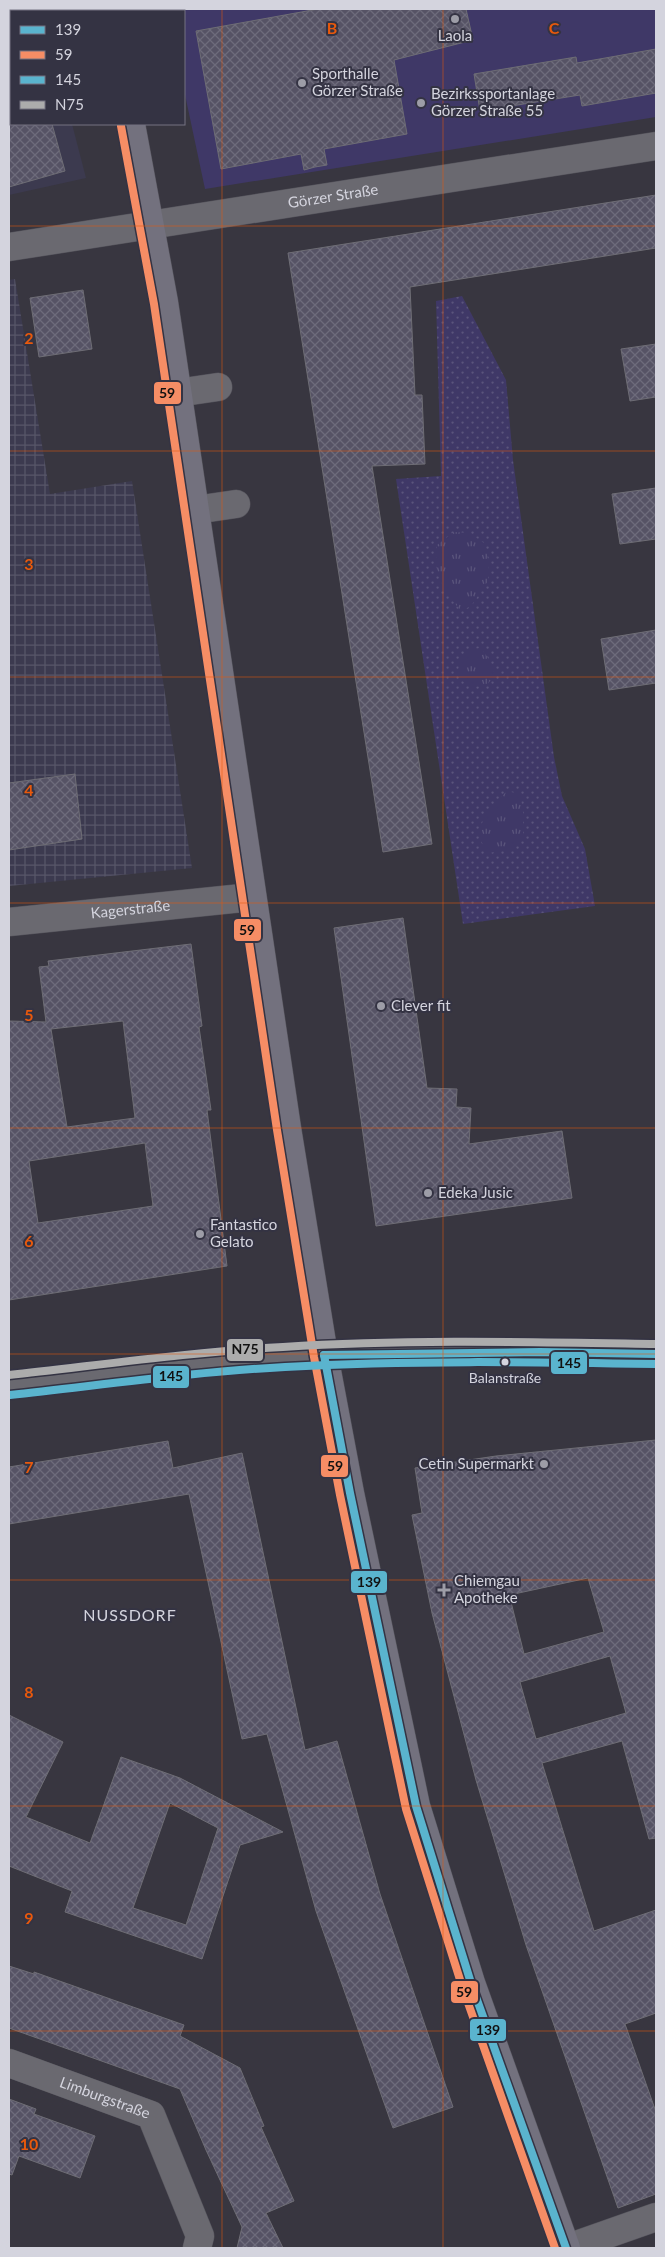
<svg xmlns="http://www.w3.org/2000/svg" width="665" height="2257" font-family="Lato,sans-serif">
<defs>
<pattern id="industrial-grid" width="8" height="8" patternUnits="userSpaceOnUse" patternTransform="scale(1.25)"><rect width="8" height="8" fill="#3c3a4f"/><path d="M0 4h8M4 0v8" fill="none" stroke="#575668"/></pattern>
<pattern id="grass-dots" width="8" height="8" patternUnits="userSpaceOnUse" patternTransform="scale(1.25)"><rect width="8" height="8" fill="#3f3867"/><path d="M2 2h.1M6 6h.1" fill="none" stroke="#5a547c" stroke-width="1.8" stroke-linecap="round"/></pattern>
<pattern id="park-tufts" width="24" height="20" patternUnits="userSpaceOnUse" patternTransform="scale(1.25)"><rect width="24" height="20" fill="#3f3867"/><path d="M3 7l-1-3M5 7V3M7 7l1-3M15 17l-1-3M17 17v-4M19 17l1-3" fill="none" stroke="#5a547c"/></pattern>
<pattern id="building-cross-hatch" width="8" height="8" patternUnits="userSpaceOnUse" patternTransform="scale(1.25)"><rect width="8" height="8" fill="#565365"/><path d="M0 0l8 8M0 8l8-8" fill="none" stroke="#6d6b7b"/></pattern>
</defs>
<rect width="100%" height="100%" fill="#383640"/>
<polygon fill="#3c3a4f" points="9,9 42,9 42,11 11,11 11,124 72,124 86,178 9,195"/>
<polygon fill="url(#industrial-grid)" points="15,279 50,494 132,481 192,868 9,886 9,280"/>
<polygon fill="url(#grass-dots)" points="462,296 506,380 513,460 554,757 562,796 585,849 595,906 463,924 396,479 441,476 436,301"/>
<g fill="url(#park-tufts)">
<path d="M 454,532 L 469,533 L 484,543 L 489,563 L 488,581 L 471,606 L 461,611 C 442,588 433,576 437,545 Z"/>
<path d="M 481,648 L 490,661 L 495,675 L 486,686 C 473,687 466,686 458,676 C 459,657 461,651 481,648 Z"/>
<path d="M 507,791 L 520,794 L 523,812 L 523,838 L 509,850 L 488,853 C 469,828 489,810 507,791 Z"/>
</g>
<polygon fill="#3f3867" points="166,9 656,9 656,117 205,189 184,90 184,11 167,11"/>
<g fill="url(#building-cross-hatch)" stroke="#6e6d75" fill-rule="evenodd">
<polygon points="318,9 466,9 473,40 394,60 407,134 324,149 327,165 315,167 304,170 301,154 221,169 196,31"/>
<polygon points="656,49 656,93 582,106 580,95 480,111 474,74 576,57 577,63"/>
<polygon points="9,124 52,124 65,171 9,187"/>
<polygon points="656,195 656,248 410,287 415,395 422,395 425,464 372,466 432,844 383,852 288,253"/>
<polygon points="83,290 92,349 39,357 30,298"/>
<polygon points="656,344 656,397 630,401 621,349"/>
<polygon points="656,488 656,539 620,544 612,494"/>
<polygon points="656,630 656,683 609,690 601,639"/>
<polygon points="75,774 82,839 9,850 9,783"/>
<polygon points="403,918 427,1088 457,1089 456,1107 471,1108 469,1144 562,1131 572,1198 376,1226 334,928"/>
<path d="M 191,944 L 202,1026 L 199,1027 L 211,1110 L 207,1110 L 227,1266 L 9,1300 L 9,1021 L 46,1022 L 39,967 L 49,966 L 48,961 ZM 123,1021 L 135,1118 L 67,1127 L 51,1029 ZM 145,1143 L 153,1206 L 38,1223 L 29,1161 Z"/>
<path d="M 656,1440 L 656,1838 L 649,1839 L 622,1741 L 542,1763 L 594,1931 L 656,1910 L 656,2013 L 625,2024 L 656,2112 L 656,2194 L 618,2208 L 526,1945 L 476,1780 L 432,1613 L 412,1515 L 422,1513 L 415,1468 L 496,1456 ZM 588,1578 L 604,1632 L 524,1654 L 509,1594 L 514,1594 ZM 610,1656 L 626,1713 L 536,1739 L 520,1682 Z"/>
<polygon points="168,1441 173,1468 242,1453 305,1750 337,1741 380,1894 453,2107 393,2128 316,1911 267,1734 242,1739 189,1494 9,1524 9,1467"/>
<path d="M 9,1715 L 63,1742 L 26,1817 L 90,1843 L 121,1757 L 180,1778 L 283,1832 L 240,1845 L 202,1959 L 65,1912 L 72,1891 L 9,1866 ZM 170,1803 L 218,1828 L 186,1925 L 133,1908 Z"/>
<polygon points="9,1966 34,1974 34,1972 184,2025 180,2036 240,2068 264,2126 261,2127 294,2201 266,2213 283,2248 237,2248 242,2227 206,2150 180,2089 9,2028"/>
<polygon points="9,2099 36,2109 34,2114 95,2136 80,2178 19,2156 12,2175 9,2174"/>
</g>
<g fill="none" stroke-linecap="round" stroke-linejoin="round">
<defs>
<g id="minor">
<path id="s1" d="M 9,247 L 656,146"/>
<polyline points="177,393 218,387"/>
<polyline points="195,510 236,504"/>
<path id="s2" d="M 9,922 L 252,897"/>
<path d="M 9,1385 C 113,1374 219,1358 324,1355 C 435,1351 546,1352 656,1354"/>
<path id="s3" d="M 9,2063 L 151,2115 L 200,2236 L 197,2248"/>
<polyline points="568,2248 656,2217"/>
</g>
<g id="major">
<polyline points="101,9 102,11"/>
<polyline points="131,124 164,302 287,1128 324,1355 350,1493 416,1806 471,1983 566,2248"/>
</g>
</defs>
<use href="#minor" stroke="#54535b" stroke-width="29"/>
<use href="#major" stroke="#54535b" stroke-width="29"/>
<use href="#minor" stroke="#6a6970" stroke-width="28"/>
<use href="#major" stroke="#73717e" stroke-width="28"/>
<defs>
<g id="bus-1">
<polyline points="324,1355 350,1493 416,1806 471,1983 566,2248"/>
<polyline points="324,1355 540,1352 656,1354"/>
</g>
<polyline id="bus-2" points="121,126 154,304 277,1130 314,1357 340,1495 406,1809 462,1986 555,2248"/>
<path id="bus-3" d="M 10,1395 C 102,1385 193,1372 285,1367 C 408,1360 532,1362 656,1364"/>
<path id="bus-4" d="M 9,1375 C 100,1365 191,1352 283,1347 C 407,1339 532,1342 656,1344"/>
</defs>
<use href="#bus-1" stroke="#343343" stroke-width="11"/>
<use href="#bus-2" stroke="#343343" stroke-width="11"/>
<use href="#bus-3" stroke="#343343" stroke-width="11"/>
<use href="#bus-4" stroke="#343343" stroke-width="11"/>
<use href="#bus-1" stroke="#5ab4ce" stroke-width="8"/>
<use href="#bus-2" stroke="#f68d65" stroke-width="8"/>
<use href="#bus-3" stroke="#5ab4ce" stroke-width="8"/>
<use href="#bus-4" stroke="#acacac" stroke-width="8"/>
</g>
<path fill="none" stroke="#e8590c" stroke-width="1" stroke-opacity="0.55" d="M 222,9 L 222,2248M 443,9 L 443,2248M 9,226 L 656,226M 9,451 L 656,451M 9,677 L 656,677M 9,903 L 656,903M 9,1128 L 656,1128M 9,1354 L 656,1354M 9,1580 L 656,1580M 9,1806 L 656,1806M 9,2031 L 656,2031"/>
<g fill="#9d9da7" stroke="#343343" stroke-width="2">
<circle cx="455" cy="19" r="5"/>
<circle cx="302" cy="83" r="5"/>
<circle cx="421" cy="103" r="5"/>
<circle cx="381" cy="1006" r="5"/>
<circle cx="428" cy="1193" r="5"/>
<circle cx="200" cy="1234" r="5"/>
<circle cx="544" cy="1464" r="5"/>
<path d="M441.5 1582.5h5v5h5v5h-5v5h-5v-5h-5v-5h5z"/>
</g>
<circle fill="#d4d4de" stroke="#343343" stroke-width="2" cx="505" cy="1362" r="4.5"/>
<g text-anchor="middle" stroke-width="4" stroke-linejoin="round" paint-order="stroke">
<g font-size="14" fill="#d4d4de" stroke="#343343">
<text x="505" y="1383">Balanstraße</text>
</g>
<g font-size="15" fill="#d4d4de" stroke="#343343" text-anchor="start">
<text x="455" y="41" text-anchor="middle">Laola</text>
<text x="312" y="79">Sporthalle<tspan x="312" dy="17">Görzer Straße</tspan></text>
<text x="431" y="99">Bezirkssportanlage<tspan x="431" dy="17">Görzer Straße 55</tspan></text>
<text x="391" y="1011">Clever fit</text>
<text x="438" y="1198">Edeka Jusic</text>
<text x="210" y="1230">Fantastico<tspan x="210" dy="17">Gelato</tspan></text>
<text x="534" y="1469" text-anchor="end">Cetin Supermarkt</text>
<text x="454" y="1586">Chiemgau<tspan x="454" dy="17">Apotheke</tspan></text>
</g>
<g font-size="15" fill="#d4d4de" stroke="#343343">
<text dy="5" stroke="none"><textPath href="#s1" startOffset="328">Görzer Straße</textPath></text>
<text dy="5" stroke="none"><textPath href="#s2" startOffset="122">Kagerstraße</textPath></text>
<text dy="5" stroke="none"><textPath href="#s3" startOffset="102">Limburgstraße</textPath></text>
</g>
<g font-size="16" letter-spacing="1" fill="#d4d4de" stroke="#343343">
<text x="130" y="1621">NUSSDORF</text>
</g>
</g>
<g font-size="16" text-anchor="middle" font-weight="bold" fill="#e8590c" stroke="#343343" stroke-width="4" stroke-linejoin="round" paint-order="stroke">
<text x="332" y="34">B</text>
<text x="554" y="34">C</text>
<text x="29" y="344">2</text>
<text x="29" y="570">3</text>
<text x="29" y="796">4</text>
<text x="29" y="1021">5</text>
<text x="29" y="1247">6</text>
<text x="29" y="1473">7</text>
<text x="29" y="1698">8</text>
<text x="29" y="1924">9</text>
<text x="29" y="2150">10</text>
</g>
<g stroke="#343343" stroke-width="2">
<rect x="153" y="381" width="29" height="24" rx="5" fill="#f68d65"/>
<rect x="233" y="918" width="29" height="24" rx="5" fill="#f68d65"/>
<rect x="226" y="1338" width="38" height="24" rx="5" fill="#acacac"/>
<rect x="550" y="1351" width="38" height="24" rx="5" fill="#5ab4ce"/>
<rect x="152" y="1365" width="38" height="24" rx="5" fill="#5ab4ce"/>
<rect x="320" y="1454" width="29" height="24" rx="5" fill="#f68d65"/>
<rect x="350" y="1570" width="38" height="24" rx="5" fill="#5ab4ce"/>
<rect x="450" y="1980" width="29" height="24" rx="5" fill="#f68d65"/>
<rect x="469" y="2018" width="38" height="24" rx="5" fill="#5ab4ce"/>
</g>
<g font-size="14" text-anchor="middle" font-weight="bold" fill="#111">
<text x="167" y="398">59</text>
<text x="247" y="935">59</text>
<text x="245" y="1354">N75</text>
<text x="569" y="1368">145</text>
<text x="171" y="1381">145</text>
<text x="335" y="1471">59</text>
<text x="369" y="1587">139</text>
<text x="464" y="1997">59</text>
<text x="488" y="2035">139</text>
</g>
<rect width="665" height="2257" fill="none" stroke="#d4d4de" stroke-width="20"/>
<rect x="10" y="10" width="175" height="115" fill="#343343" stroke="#747381"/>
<rect x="20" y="26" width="25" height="8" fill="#5ab4ce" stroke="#747381"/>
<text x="55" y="35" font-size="15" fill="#d4d4de">139</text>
<rect x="20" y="51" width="25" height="8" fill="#f68d65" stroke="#747381"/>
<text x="55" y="60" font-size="15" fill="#d4d4de">59</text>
<rect x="20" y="76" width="25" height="8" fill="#5ab4ce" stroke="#747381"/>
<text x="55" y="85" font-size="15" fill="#d4d4de">145</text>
<rect x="20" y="101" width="25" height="8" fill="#acacac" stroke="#747381"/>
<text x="55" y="110" font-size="15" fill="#d4d4de">N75</text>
</svg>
